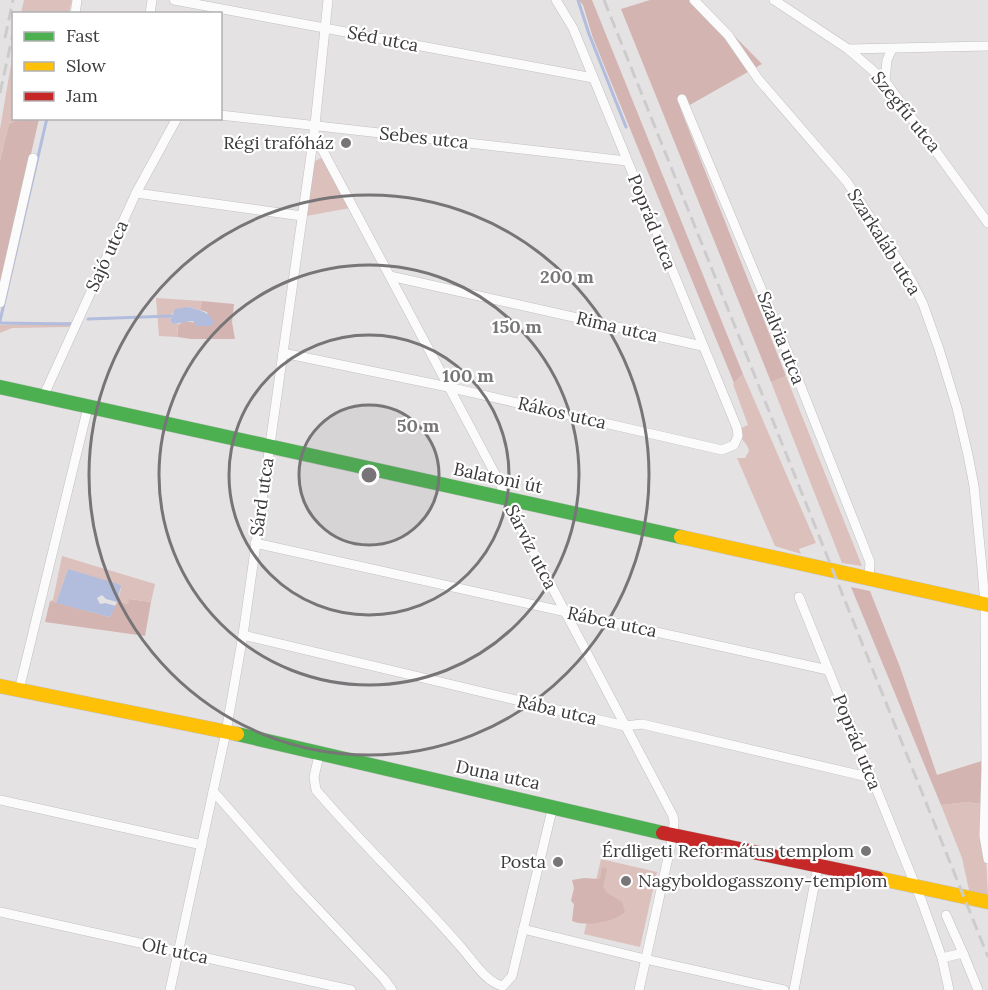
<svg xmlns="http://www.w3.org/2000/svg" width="988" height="990" font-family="Lora,serif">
<rect width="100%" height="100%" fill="#e5e2e4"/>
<g fill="#dbc0bc">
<polygon points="24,0 72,0 69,13 21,13"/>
<polygon points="13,53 14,118 19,119 9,124 0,161 0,129"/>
<polygon points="321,158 324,160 350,208 306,216 314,164 315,161"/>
<polygon points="156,298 202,301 200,310 188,307 172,313 170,320 173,324 180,324 177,329 178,337 159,336"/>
<polygon points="71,322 69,327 12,328 0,333 0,325"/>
<path d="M 743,374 L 816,543 L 799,549 L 801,554 L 775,546 L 737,458 L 745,458 L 749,451 C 747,441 741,443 739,429 L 748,425 L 733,384 Z"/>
<polygon points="786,376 862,566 842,563 771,382"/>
<polygon points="62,556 155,584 151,602 130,599 128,604 117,602 121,589 68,569 56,603 50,601 53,600"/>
<polygon points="967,802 988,805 981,847 986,858 988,895 973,894 969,890 962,858 941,805"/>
<polygon points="601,859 657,872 640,947 584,934"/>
</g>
<g fill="#d4b4b0">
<polygon points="579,0 592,0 743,374 734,383 593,38 583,5"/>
<polygon points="650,0 699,0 762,64 681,110 786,376 771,382 621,9"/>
<polygon points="19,119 39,119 0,289 0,161 9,124"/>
<path d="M 202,301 L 234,304 L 232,322 L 235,339 L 191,339 L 178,337 C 177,329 177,325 184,321 L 211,325 L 207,312 L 200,310 Z"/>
<polygon points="851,587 870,591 900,667 937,775 988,759 988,805 967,802 941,805"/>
<polygon points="129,599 151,602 145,636 45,622 50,601 110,617 117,602 128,604"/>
<path d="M 602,867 L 607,869 L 603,886 L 606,892 L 622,902 L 625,912 C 615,922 585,927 572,921 L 574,904 L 571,901 L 574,888 L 572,880 L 584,878 L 600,879 Z"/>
</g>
<g fill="#b2bdde">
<path d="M 188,307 C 198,310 210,311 214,323 L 211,326 L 197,326 L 193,321 C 185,321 180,324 173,324 L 170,320 L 175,309 Z"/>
<polygon points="68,569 118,584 121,586 117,602 106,599 102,595 97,598 100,604 105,603 116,606 110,617 56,603"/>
</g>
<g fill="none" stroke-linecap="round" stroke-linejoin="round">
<g stroke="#b2bdde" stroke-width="3">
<polyline points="578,0 589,34 626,127"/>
<polyline points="88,319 171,316"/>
<polyline points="0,321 47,118"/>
<polyline points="0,323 72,324"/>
</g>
<defs>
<g id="street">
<polyline points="174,0 593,78"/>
<polyline points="694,0 728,35 759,80 847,182 911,280 923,304 939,349 957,408 968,455 974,486 981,557 985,604 986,769 984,836 988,859"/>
<polyline points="774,0 848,49 885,81 988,223"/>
<polyline points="75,14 77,0"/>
<polyline points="150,14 152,0"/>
<polyline points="848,49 988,46"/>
<polyline points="885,81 887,60 892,49"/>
<polyline points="682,99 781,336 870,562 869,578"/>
<polyline points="220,115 627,161"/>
<polyline points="314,134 500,483 505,498 673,816 674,822 673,835 639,990"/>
<polyline points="136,193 302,216"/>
<polyline points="390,276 702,346"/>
<polyline points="0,303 33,158"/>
<polyline points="283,353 448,387 722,450 734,445 738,436 737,428 573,28 556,0"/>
<polyline points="43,397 136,193 177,118"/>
<polyline points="255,543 828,670"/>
<polyline points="799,597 922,902 942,958 949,990"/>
<polyline points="243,635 625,726 642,724 872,778"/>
<polyline points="19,690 88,407"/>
<path d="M 319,755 L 314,777 L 316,790 C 362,844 414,893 460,946 C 472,959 486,983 503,986 L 512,976 L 553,806"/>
<polyline points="213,791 299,889 384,979 392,990"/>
<polyline points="0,800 202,845"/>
<polyline points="0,912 351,990"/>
<polyline points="946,915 963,953"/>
<polyline points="523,929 645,959 784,990"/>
<polyline points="942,958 963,953 978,990"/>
<polyline points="170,990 226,732 243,635 314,134 328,0"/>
<polyline points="794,990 818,866"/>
</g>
<g id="fast">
<polyline points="0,387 681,537"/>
<polyline points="237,734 663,833"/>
</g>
<g id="slow">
<polyline points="681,537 988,605"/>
<polyline points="0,686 237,734"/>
<polyline points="877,878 988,902"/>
</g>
<polyline id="jam" points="663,833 877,878"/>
</defs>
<use href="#street" stroke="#c2c0c1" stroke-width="10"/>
<use href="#fast" stroke="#c2c0c1" stroke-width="15"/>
<use href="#slow" stroke="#c2c0c1" stroke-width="15"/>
<use href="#jam" stroke="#c2c0c1" stroke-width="15"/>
<use href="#street" stroke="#fbfbfb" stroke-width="9"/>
<use href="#fast" stroke="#4caf50" stroke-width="14"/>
<use href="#slow" stroke="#ffc107" stroke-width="14"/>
<use href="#jam" stroke="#c62828" stroke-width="14"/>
<g stroke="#cdcccd" stroke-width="3" stroke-dasharray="12 6" stroke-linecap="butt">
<polyline points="604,0 988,957"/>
<polyline points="5,38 13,0"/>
<polyline points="0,93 14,29"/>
</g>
</g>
<circle cx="369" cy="475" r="70" fill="#777577" fill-opacity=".12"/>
<g fill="none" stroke="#777577" stroke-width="3">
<circle cx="369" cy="475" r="70"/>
<circle cx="369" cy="475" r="140"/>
<circle cx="369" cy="475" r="210"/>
<circle cx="369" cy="475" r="280"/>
</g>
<g fill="#777577" stroke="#fff" stroke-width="2">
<circle cx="346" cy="143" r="6"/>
<circle cx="866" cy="851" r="6"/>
<circle cx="558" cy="862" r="6"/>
<circle cx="626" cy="881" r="6"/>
</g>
<g text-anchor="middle" stroke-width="4.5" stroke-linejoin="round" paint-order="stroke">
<g font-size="18" fill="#3c3a3c" stroke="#fff">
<text transform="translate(383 39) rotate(11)" y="6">Séd utca</text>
<text transform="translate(906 112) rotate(51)" y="6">Szegfű utca</text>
<text transform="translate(424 138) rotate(6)" y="6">Sebes utca</text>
<text transform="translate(652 222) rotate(68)" y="6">Poprád utca</text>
<text transform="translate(884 242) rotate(58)" y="6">Szarkaláb utca</text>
<text transform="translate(107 256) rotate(-65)" y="6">Sajó utca</text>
<text transform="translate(617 327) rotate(13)" y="6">Rima utca</text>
<text transform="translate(781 338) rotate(68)" y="6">Szalvia utca</text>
<text transform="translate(562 413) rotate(13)" y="6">Rákos utca</text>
<text transform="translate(498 478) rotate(12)" y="6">Balatoni út</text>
<text transform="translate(262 497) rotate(-82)" y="6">Sárd utca</text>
<text transform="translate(531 547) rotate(63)" y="6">Sárvíz utca</text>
<text transform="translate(612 622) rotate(12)" y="6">Rábca utca</text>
<text transform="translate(557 710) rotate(13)" y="6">Rába utca</text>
<text transform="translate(857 742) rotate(68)" y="6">Poprád utca</text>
<text transform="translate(498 775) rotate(12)" y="6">Duna utca</text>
<text transform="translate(175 951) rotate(12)" y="6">Olt utca</text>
</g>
<g font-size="18" fill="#3c3a3c" stroke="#fff" text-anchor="end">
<text x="334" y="149">Régi trafóház</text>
<text x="854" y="857">Érdligeti Református templom</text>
<text x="546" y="868">Posta</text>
<text x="638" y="887" text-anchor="start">Nagyboldogasszony-templom</text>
</g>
</g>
<circle cx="369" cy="475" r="9" fill="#777577" stroke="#fff" stroke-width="3"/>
<g font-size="18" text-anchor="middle" font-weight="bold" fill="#777577" stroke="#fff" stroke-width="4.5" stroke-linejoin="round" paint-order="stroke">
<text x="567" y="283">200 m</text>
<text x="517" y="333">150 m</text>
<text x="468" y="382">100 m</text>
<text x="418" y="432">50 m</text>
</g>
<rect x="12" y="12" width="210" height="108" fill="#ffffff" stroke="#b1b0b1" stroke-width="1.5"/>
<rect x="24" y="32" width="30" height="9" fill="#4caf50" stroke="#b1b0b1" stroke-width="1.5"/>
<text x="66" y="42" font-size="18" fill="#3c3a3c">Fast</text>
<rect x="24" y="62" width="30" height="9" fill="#ffc107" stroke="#b1b0b1" stroke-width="1.5"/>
<text x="66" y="72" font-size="18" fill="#3c3a3c">Slow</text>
<rect x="24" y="92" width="30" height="9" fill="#c62828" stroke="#b1b0b1" stroke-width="1.5"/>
<text x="66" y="102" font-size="18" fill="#3c3a3c">Jam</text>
</svg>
